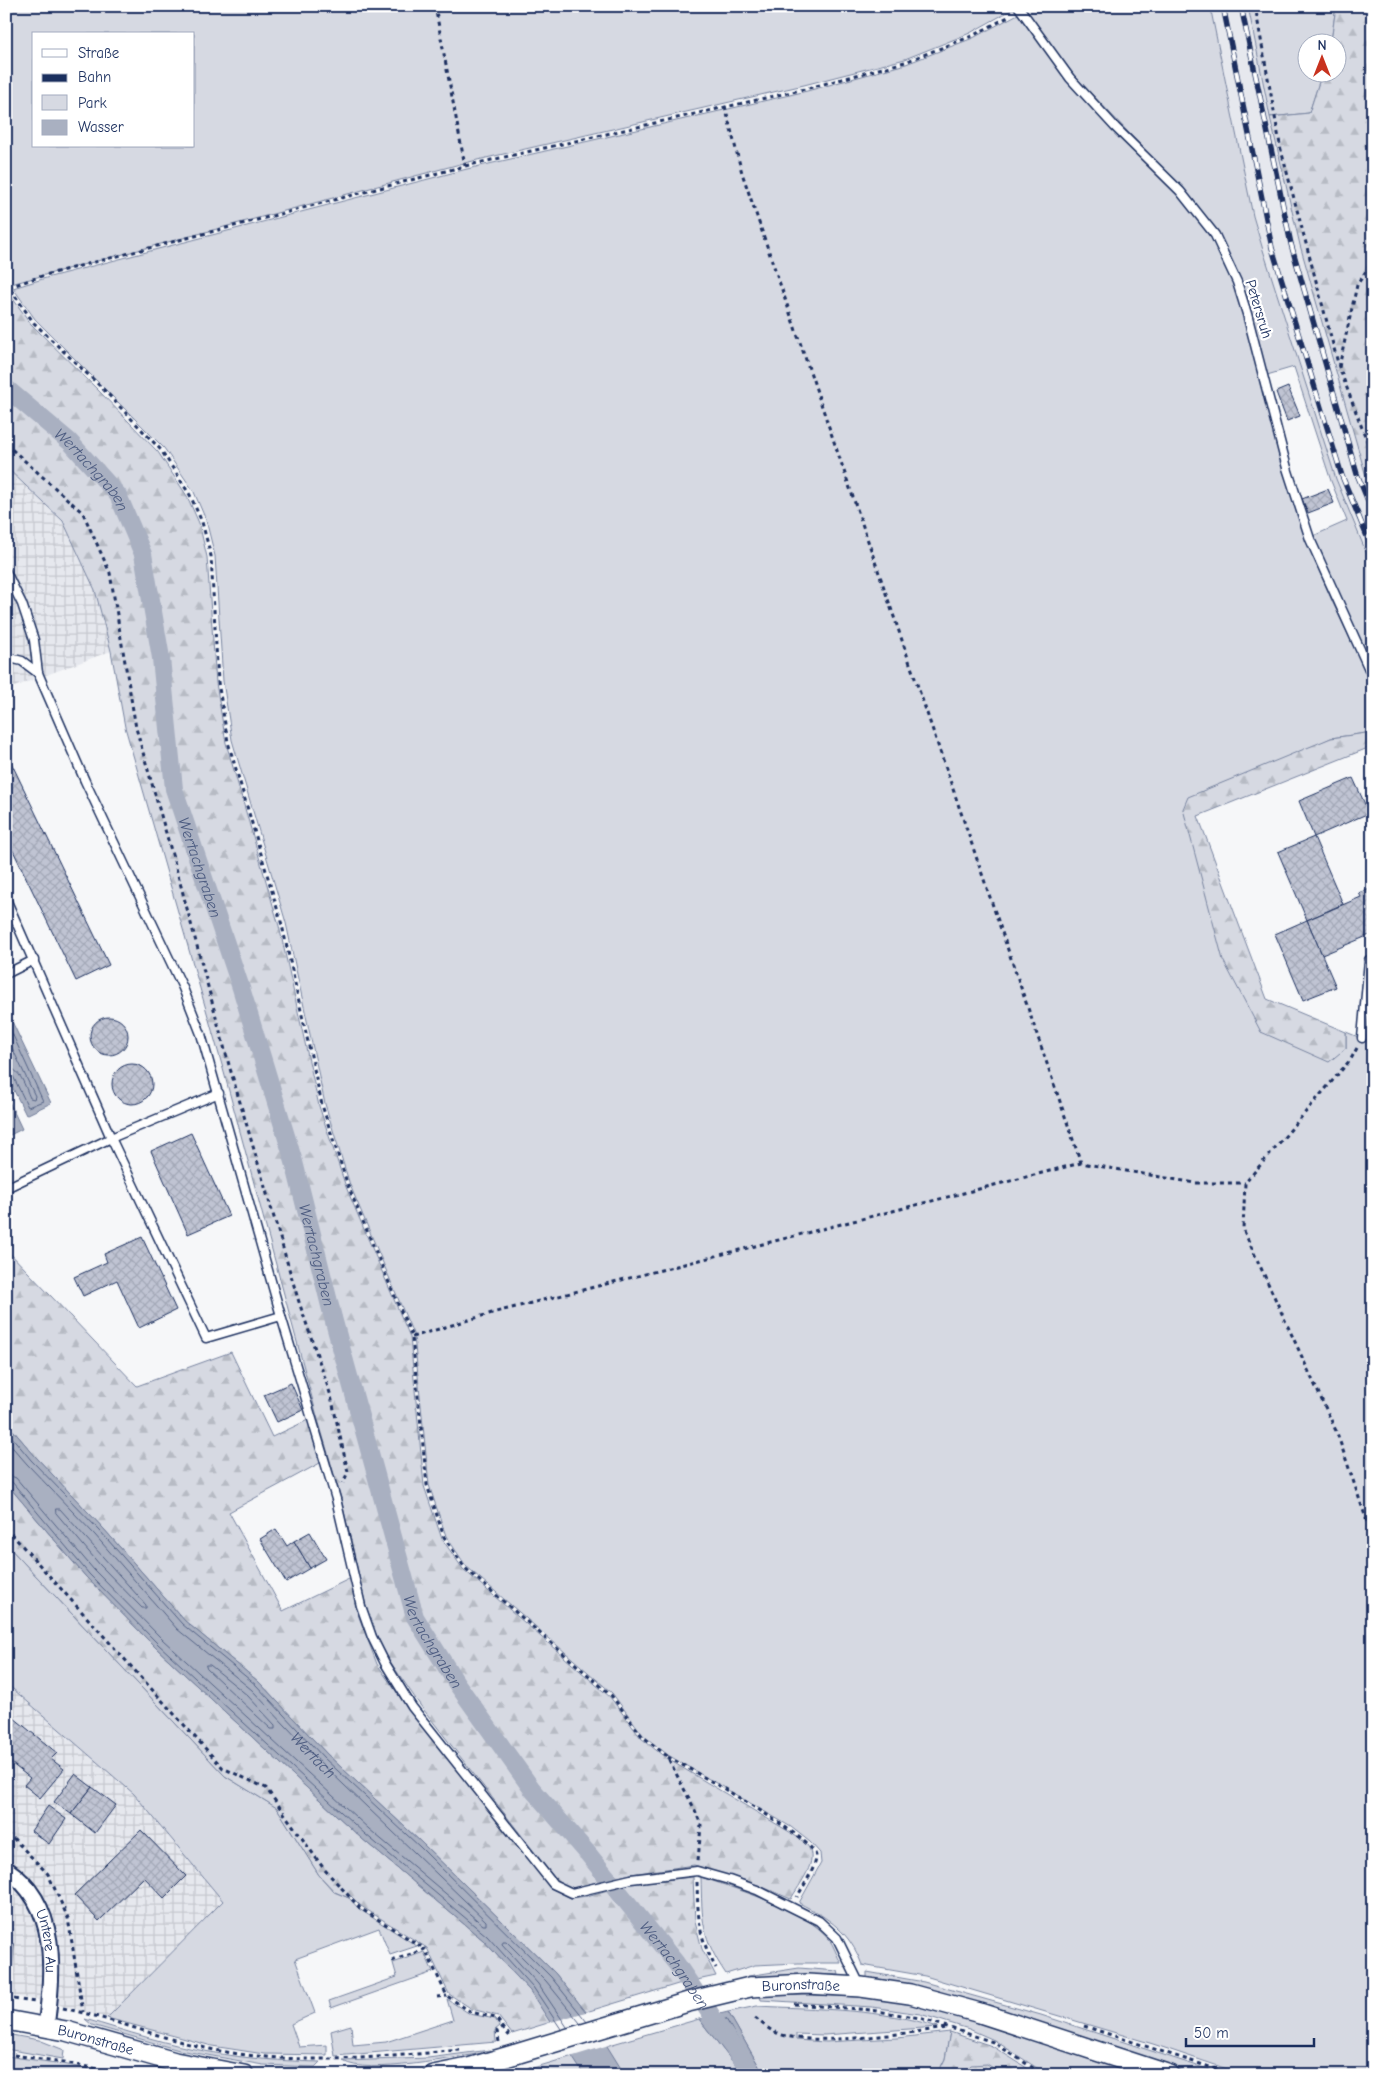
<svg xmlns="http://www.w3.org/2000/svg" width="1379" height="2081" font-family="'Comic Neue',sans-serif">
<defs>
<pattern id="industrial-grid" width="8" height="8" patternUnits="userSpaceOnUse" patternTransform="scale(1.25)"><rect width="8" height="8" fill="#e6e8ee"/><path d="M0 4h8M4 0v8" fill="none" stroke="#c5c7ce"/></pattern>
<pattern id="forest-firs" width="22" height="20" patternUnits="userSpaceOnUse" patternTransform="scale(1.25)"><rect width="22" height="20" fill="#d6d9e2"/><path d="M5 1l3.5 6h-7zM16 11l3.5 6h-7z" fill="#b7bbc4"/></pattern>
<pattern id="building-cross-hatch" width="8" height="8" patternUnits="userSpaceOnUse" patternTransform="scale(1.25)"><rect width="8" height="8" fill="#c0c4d3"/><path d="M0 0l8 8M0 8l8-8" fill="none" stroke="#a4a9b8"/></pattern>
</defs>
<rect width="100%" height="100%" fill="#f6f7f9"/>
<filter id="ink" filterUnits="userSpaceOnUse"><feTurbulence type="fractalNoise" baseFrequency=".02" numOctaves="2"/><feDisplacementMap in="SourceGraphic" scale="10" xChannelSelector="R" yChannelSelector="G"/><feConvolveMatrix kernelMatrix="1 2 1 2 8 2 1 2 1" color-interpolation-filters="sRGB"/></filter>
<g filter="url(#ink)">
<polygon fill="#e6e8ee" points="1210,6 1248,6 1270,117 1300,245 1365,473 1373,493 1373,569 1336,479 1263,250 1253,216"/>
<g fill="url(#industrial-grid)">
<polygon points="6,467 63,521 95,590 111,651 6,690"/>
<polygon points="6,1683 134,1794 223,1901 107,2018 49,2002 6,1995"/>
<polygon points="987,2064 1004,2075 961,2075 971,2065"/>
</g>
<g fill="#d6d9e2" stroke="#7884a0" fill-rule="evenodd">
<path d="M 6,6 L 1014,6 L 1015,8 L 970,33 L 905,59 L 804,85 L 460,164 L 11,284 L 6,277 ZM 34,34 L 194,34 L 194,146 L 34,146 Z"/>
<polygon points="1022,6 1210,6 1253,216 1263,250 1336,479 1373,569 1373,668 1313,536 1347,521 1331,481 1294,367 1267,375 1250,313 1218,234 1181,188 1074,75"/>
<polygon points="1248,6 1336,6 1331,42 1306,42 1306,72 1322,73 1309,113 1270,117"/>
<path d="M 1018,14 L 1070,81 L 1178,193 L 1213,237 L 1235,283 L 1245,314 L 1285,468 L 1306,540 L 1332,601 L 1373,687 L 1373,732 L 1331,738 L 1183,809 L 1261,1032 L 1346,1048 L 1346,1032 L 1373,1043 L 1373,2075 L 1245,2075 L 1153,2044 L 925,1976 L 862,1965 C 850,1932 829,1918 799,1903 L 821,1863 L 820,1853 L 810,1842 L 791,1827 L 668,1755 L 643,1735 L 612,1693 L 466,1566 L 446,1536 L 429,1485 L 414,1336 L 350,1185 L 325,1104 L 286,923 L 232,740 L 223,681 L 215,556 L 206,520 L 194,492 L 164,448 L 35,319 L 13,288 L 46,278 L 467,169 L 807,91 L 906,64 L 973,38 Z"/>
<polygon points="6,1544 225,1776 277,1808 319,1875 334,1892 349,1898 359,1909 417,1946 390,1955 379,1928 295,1959 315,2013 291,2024 299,2047 327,2045 327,2055 264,2054 212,2046 107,2018 223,1901 134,1794 6,1683"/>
<path d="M 701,1877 C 738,1890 804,1908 829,1939 C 834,1946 837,1956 841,1963 L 798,1963 L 755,1965 L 726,1974 C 701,1937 702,1920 701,1877 Z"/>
<polygon points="424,1952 433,1972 331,2008 329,2001 397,1977 393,1963"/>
<path d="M 799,1968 L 838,1971 L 839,1975 C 808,1974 780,1974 750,1981 L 748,1976 Z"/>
<polygon points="867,1972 924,1982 1041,2015 1225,2075 1198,2075 867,1980"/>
<polygon points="808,1995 860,1997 908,2002 977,2020 1147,2075 1052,2075 1037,2068 994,2040 969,2029 920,2014 872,2007 761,2000 760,1996"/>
<polygon points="447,1999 470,2014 495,2019 500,2026 495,2030 496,2042 335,2056 331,2031 351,2025 353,2045 386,2042 453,2020"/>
<path d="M 757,2006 C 815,2009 883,2009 938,2027 L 824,2035 L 796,2034 L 796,2040 L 826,2042 L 897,2038 L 950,2032 L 945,2059 L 937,2075 L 764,2075 L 728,2012 Z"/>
<path d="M 85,2019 C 126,2031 168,2045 210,2052 C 246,2059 283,2061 320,2062 L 315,2067 L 263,2065 L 179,2050 L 92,2025 Z"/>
<polygon points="699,2019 736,2066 740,2075 625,2075 606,2046"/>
<polygon points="6,2034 39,2040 64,2050 63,2059 6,2049"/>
<path d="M 490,2050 L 488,2052 C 458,2057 367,2076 343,2061 L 428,2058 Z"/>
<polygon points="6,2056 63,2064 115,2075 6,2075"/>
<polygon points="573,2056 584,2075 537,2075 533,2068"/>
</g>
<g fill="url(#forest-firs)" stroke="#7884a0">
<polygon points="1336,6 1373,6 1373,493 1365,473 1300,245 1270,117 1309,113 1322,73 1336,72 1336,42 1331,42"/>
<path d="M 6,289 L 31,324 L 99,391 L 158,452 L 187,496 L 199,523 L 207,557 L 216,683 L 226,743 L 279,926 L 319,1106 L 346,1187 L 410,1337 L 424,1486 L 442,1539 L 463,1569 L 610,1697 L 641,1738 L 666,1758 L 788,1831 C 794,1835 802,1840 807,1845 C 820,1861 799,1884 791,1899 L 760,1886 L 694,1865 L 631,1874 L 572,1888 L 557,1881 L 420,1705 L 389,1660 L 377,1637 L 366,1606 L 341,1498 L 317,1416 L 222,1065 L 125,727 L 111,651 L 95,590 L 63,521 L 6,467 Z"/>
<polygon points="1373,732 1373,746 1198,816 1267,999 1346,1032 1346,1048 1329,1062 1261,1032 1223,960 1183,809 1188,797 1331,738"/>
<polygon points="6,1249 137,1386 231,1352 272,1437 308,1420 320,1463 229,1512 283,1611 351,1578 356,1609 377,1664 409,1710 551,1888 571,1898 587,1896 632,1883 693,1877 695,1922 702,1949 716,1976 678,1984 586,2012 555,1973 423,1844 327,1754 259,1682 185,1621 103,1528 35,1456 6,1422"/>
<polygon points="6,1483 86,1577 155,1647 361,1838 483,1940 530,1991 551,2022 512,2034 498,2016 472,2009 449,1994 427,1948 361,1906 351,1896 349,1898 335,1892 319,1875 277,1808 225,1776 6,1544"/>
<polygon points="950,2032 992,2046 1038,2075 1004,2075 987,2064 971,2065 961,2075 937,2075 945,2059"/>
</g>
<g fill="#a9b0c1" stroke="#707c99">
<polygon points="6,1009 51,1103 26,1115 6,1074"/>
<polygon points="6,1095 22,1129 6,1137"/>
<polygon points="6,1422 35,1456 103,1528 185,1621 259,1682 327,1754 423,1844 555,1973 586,2012 625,2075 584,2075 530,1991 483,1940 361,1838 155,1647 86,1577 6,1483"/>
<polygon points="728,2012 764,2075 740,2075 736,2066 699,2019"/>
</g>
<polygon fill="#f6f7f9" points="589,2011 609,2045 570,2057 548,2023"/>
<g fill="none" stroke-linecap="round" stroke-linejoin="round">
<g stroke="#546386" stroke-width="1">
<polyline points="6,1020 43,1101 28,1107 13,1076 6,1073"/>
<path d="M 6,1035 L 35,1096 L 34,1099 L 30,1098 C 25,1087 21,1068 6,1067"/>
<polyline points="6,1430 31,1460 100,1531 182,1624 256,1685 324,1758 420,1847 551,1977 587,2022"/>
<path id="s1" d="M 6,1440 L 27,1464 L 95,1535 L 177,1629 L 252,1690 L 320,1762 L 486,1921 L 486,1925 L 483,1925 L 369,1829 L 162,1639 L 94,1570 L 16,1478 L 6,1474"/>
<polyline points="6,1481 12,1482 89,1574 158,1644 365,1834 487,1936 533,1987 561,2029"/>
<polygon points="56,1509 60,1509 146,1605 146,1608 142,1608 100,1565 56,1513"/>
<polygon points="206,1665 210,1665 247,1695 275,1725 275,1729 271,1729 207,1669"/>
<polyline points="567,2027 538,1984 502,1944 503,1941 506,1941 546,1981 580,2023"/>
<polyline points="745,2075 740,2063 710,2024 710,2021 726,2019 758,2075"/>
</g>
<path stroke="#a9b0c1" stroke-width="18" id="s2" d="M 6,388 L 70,442 L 118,495 L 143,554 L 161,658 L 174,789 L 241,988 L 294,1162 L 333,1318 L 415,1617 L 457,1684 L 532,1789 L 585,1850 L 676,1963 L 752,2075"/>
</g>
<g fill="url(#building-cross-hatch)" stroke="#1b2f5e">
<polygon points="1288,387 1300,416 1287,421 1276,392"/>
<polygon points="1328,489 1334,503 1308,513 1302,499"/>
<polygon points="6,752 109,965 76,981 6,836"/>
<polygon points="1353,778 1369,813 1314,837 1299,801"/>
<polygon points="1314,837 1343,904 1307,920 1278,852"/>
<polygon points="1373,888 1373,936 1372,934 1322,955 1307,920 1361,897 1359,893"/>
<polygon points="1307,920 1336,987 1303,1000 1275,934"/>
<circle cx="109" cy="1036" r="19"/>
<circle cx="132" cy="1084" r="20"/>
<polygon points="191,1133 229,1216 188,1234 151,1151"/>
<polygon points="142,1237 176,1310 139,1328 117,1280 83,1296 74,1277 107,1262 104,1254"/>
<polygon points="291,1383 303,1410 277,1422 264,1395"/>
<polygon points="276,1529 287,1546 294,1541 310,1568 286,1582 260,1539"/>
<polygon points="310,1532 326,1559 310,1568 294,1541"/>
<polygon points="8,1713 57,1753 51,1759 64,1769 40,1798 24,1785 30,1778 6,1759 6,1715"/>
<polygon points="75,1774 92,1787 71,1814 54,1802"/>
<polygon points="92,1787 116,1805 95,1833 71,1814"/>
<polygon points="48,1806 66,1819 49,1844 31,1831"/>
<polygon points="141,1830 186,1876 164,1898 144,1877 99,1921 74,1895"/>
<polygon points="6,1944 14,1944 12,1973 6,1973"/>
</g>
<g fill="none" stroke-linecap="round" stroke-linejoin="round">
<defs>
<g id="service">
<polyline points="1018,6 1070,78 1115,127 1180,191 1215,235 1237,282 1247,314 1287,468 1310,539 1373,678"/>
<polyline points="6,572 22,604 34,640 38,673 85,781 183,988 201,1034 281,1316 336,1499 361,1606 372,1637 385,1663 412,1707 553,1884 572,1893 631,1879 697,1871 729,1880 757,1890 819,1921 837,1938 860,1985"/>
<polyline points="6,657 22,661 38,673"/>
<polyline points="6,899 111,1138 206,1338 281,1316"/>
<polyline points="6,974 34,960"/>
<polyline points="1362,1038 1369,960 1373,958"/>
<polyline points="6,1188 111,1138 219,1093"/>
<polyline points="493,2062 499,2075"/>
</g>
<g id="minor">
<path id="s3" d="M 6,1869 C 60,1905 53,1972 46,2027"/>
</g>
<g id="tertiary">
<path id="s4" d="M 750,1987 L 807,1984 L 861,1987 L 910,1994 L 980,2013 L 1170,2075"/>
<path id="s5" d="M 6,2020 L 66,2031 L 175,2062 L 244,2075"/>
<polyline points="433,2075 468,2068 516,2054"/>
</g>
</defs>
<use href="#service" stroke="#1b2f5e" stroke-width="11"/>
<use href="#minor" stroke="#1b2f5e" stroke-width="19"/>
<use href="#tertiary" stroke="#1b2f5e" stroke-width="22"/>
<g stroke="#1b2f5e" stroke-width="3" stroke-dasharray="4 4" stroke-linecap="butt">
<polyline points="435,6 465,166"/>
<polyline points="1255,6 1281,150 1339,367 1373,457"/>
<polyline points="725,106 742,173 1081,1163"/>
<polyline points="6,283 34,323 103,389 161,450 190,495 202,522 211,556 218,682 228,742 282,925 322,1105 348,1186 412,1337 427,1485 444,1537 465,1568 611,1695 642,1736 667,1756 695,1810 701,1825 698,1861"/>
<polyline points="9,287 45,275 465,166 805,89 905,62 972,36 1010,16"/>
<polyline points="1339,367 1357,285 1373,260"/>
<polyline points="6,444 83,513 110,573 136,728 178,875 229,1065 298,1299 331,1396 348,1472 343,1483"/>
<polyline points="1357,1048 1351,1059 1245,1183 1243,1229 1337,1433 1373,1539"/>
<polyline points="412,1337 492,1313 1081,1163 1195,1183 1245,1183"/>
<polyline points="6,1528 223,1768 266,1788 324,1869 360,1908 425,1949"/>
<path d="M 668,1757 C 691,1770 814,1837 816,1856 C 817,1866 802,1888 797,1897"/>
<polyline points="6,1834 14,1839 48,1874 68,1918 83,2012"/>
<path d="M 697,1882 C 698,1918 698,1936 716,1968"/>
<polyline points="392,1961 425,1949 447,1996 471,2012 496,2018 511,2038"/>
<polyline points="437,1997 447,1996"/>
<polyline points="6,1998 35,2002"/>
<polyline points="794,2004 871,2010 920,2018 993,2042 1044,2075"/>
<path d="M 63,2008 C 113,2019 160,2038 210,2049 C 293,2066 376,2058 460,2050"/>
<path d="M 755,2018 C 762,2023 769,2030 777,2033 C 809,2048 911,2032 948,2028"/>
<polyline points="1084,2026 1234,2075"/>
<polyline points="499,2042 497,2031 503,2027"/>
<polyline points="6,2054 64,2062 126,2075"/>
<polyline points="529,2067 534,2075"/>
</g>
<use href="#service" stroke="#fff" stroke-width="8"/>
<use href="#minor" stroke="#fff" stroke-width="15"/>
<use href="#tertiary" stroke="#fff" stroke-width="19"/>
<defs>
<g id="rail">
<polyline points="1223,6 1272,248 1342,476 1373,551"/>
<polyline points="1241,6 1291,244 1357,474 1373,513"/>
</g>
</defs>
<use href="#rail" stroke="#1b2f5e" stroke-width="5.5"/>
<use href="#rail" stroke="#fff" stroke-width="4" stroke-dasharray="11" stroke-linecap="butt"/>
<defs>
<polyline id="tertiary-bridge" points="516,2054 688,2002 750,1987"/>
</defs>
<use href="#tertiary-bridge" stroke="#1b2f5e" stroke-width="22" stroke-linecap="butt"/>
<use href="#tertiary-bridge" stroke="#fff" stroke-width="19"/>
</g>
</g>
<g text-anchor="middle" stroke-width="4.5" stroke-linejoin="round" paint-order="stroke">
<g font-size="15" fill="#1b2f5e" stroke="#fff">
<text transform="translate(1259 309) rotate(73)" y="5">Petersruh</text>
<text dy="5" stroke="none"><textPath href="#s3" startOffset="86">Untere Au</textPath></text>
<text dy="5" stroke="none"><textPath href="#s4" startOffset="51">Buronstraße</textPath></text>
<text dy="5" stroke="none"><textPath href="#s5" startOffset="92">Buronstraße</textPath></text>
</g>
<g font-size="16" font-style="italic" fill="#4d5c81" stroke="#fff">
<text dy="6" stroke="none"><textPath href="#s2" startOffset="119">Wertachgraben</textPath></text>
<text dy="6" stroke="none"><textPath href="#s2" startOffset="539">Wertachgraben</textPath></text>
<text dy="6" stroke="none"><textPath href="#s2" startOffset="944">Wertachgraben</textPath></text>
<text dy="6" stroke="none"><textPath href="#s2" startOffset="1349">Wertachgraben</textPath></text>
<text dy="6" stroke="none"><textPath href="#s1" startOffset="441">Wertach</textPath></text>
<text dy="6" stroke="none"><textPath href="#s2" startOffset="1754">Wertachgraben</textPath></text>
</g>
</g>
<rect width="1379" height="2081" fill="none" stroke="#fff" stroke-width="25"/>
<rect x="12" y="12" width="1354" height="2056" fill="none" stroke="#1b2f5e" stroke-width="2" filter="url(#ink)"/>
<rect x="32" y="32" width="162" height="115" fill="#ffffff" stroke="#a4acbf"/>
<rect x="42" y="49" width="25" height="8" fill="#ffffff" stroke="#a4acbf"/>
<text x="78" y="58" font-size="15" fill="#1b2f5e">Straße</text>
<rect x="42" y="74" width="25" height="8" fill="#1b2f5e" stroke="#a4acbf"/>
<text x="78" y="82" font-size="15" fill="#1b2f5e">Bahn</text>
<rect x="42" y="95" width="25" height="15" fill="#d6d9e2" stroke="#a4acbf"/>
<text x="78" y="108" font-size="15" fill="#1b2f5e">Park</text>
<rect x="42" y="120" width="25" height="15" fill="#a9b0c1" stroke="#a4acbf"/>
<text x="78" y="132" font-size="15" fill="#1b2f5e">Wasser</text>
<g transform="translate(1322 58)"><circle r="24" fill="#ffffff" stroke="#a4acbf"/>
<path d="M0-4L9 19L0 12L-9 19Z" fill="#c8321e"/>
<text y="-8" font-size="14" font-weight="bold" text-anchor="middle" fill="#1b2f5e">N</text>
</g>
<path d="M1186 2038v8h128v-8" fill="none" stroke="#1b2f5e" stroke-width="2.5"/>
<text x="1194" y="2038" font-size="15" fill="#1b2f5e" stroke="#ffffff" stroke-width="4" paint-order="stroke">50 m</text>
</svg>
